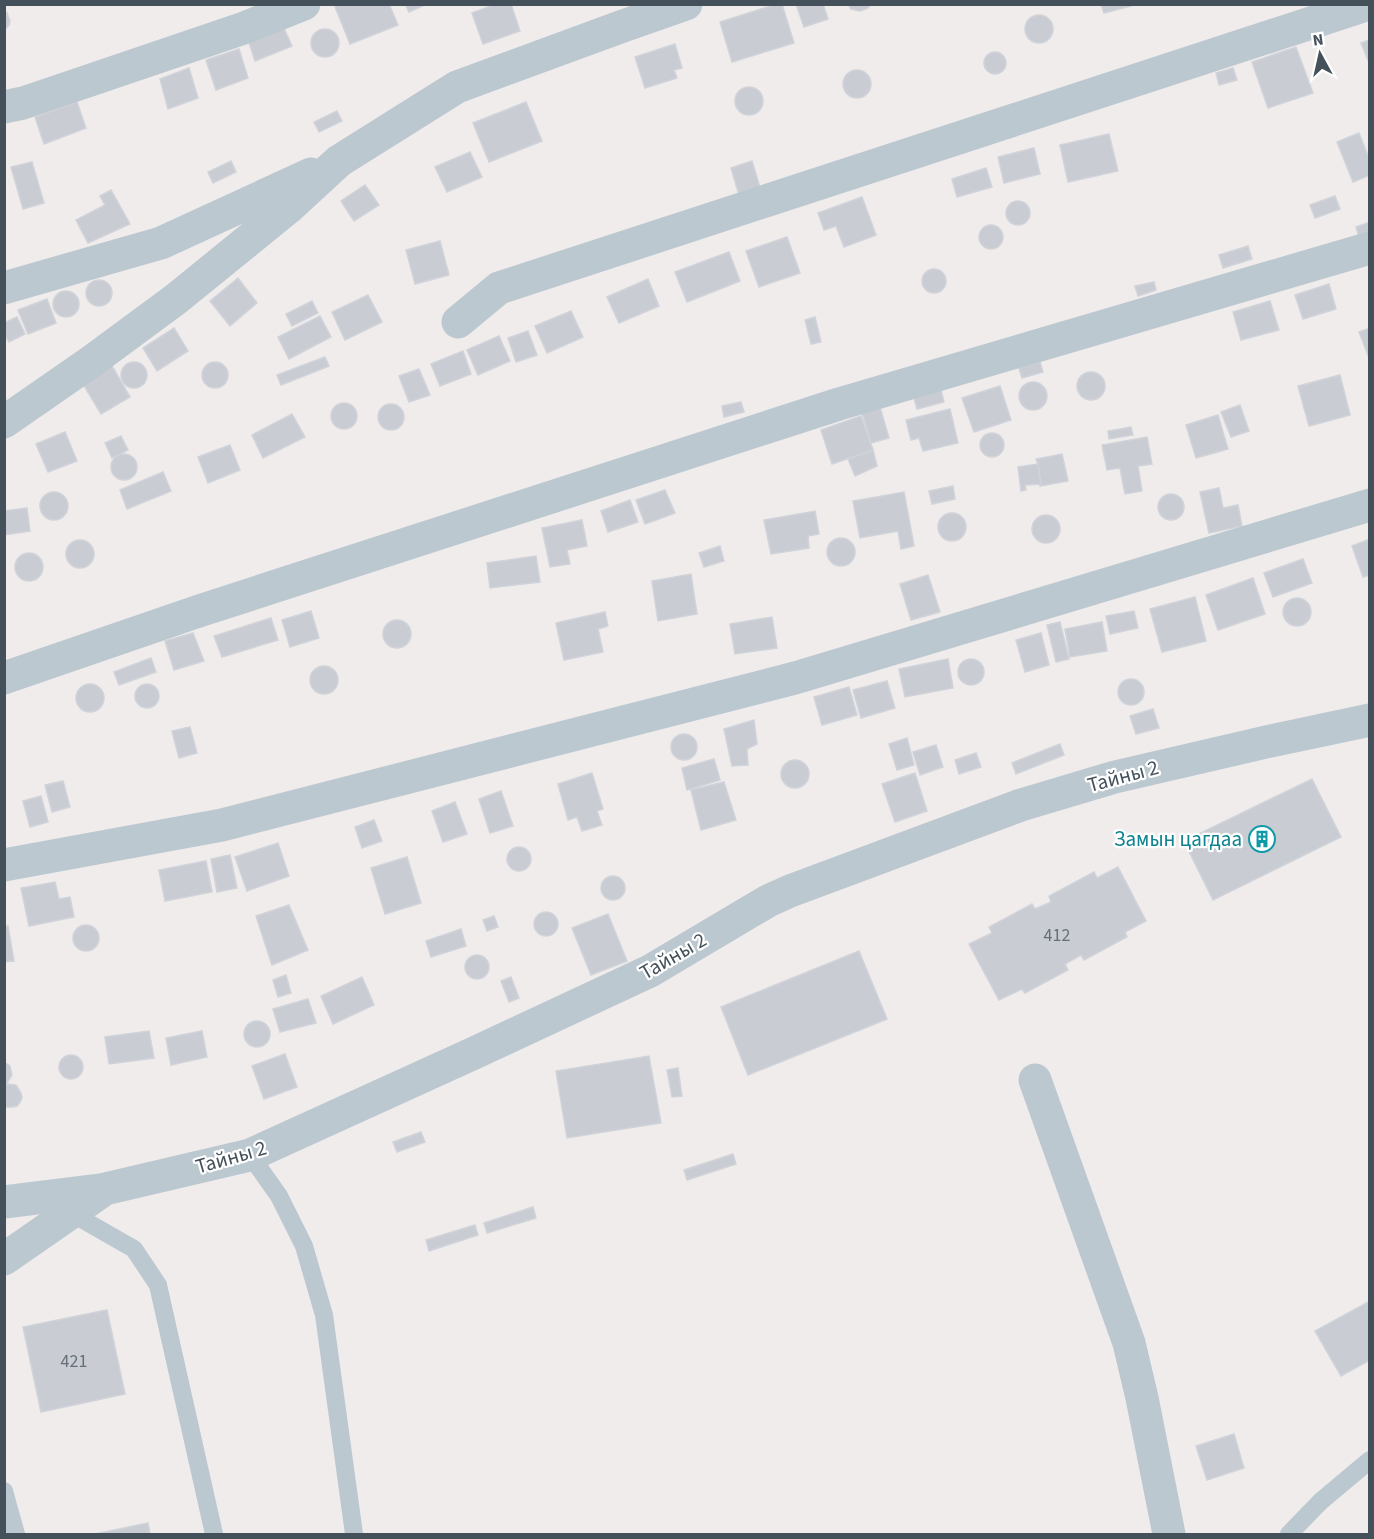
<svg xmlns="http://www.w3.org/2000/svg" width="1374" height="1539" font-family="'Source Sans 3',sans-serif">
<rect width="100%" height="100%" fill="#f0ecec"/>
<g fill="#c9ccd2" stroke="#d0d3d9" stroke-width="1.5">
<polygon points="334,4 389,4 398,25 350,44"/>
<polygon points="405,4 427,4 409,12"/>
<polygon points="496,4 511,4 520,31 483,44 472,13"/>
<polygon points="777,4 782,4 794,43 732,62 720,22"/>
<polygon points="796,4 823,4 828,19 804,27"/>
<polygon points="848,4 871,4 868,8 860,11 851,9"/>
<polygon points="1101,4 1138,4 1104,13"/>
<polygon points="4,10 7,13 10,21 9,25 4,31"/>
<circle cx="1039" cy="29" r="14"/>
<polygon points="283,26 292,46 255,61 248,40"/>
<circle cx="325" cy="43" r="14"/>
<polygon points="1370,40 1370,65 1361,43"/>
<polygon points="675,44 682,68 674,70 677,78 645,88 635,57"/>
<polygon points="1296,47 1313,93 1268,108 1252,62"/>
<polygon points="239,49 248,78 216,90 206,60"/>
<circle cx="995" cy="63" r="11"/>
<polygon points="189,68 198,98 168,109 160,79"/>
<polygon points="1233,68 1237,80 1219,85 1216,73"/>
<circle cx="857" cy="84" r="14"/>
<circle cx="749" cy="101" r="14"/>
<polygon points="77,102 86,128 44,144 35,117"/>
<polygon points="526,102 542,141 489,162 473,123"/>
<polygon points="337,111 342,121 319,132 314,122"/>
<polygon points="1359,133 1370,161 1370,175 1353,182 1337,142"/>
<polygon points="1109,134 1118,171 1068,182 1060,145"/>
<polygon points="1034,148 1040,174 1004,183 998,157"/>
<polygon points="470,152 482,177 447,192 435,167"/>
<polygon points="231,161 236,172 213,183 208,172"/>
<polygon points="752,161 761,191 740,198 731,168"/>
<polygon points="32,162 44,203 23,209 11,167"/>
<polygon points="986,168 992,187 957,197 952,179"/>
<polygon points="365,185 379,205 354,221 341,201"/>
<polygon points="111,190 130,224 88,243 76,220 105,205 100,196"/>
<polygon points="1335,196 1340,209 1315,218 1310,205"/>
<polygon points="862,197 876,235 844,247 836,226 824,230 818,213"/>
<circle cx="1018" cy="213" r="12"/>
<polygon points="1370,222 1370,242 1361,244 1356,227"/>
<circle cx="991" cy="237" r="12"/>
<polygon points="787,237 800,273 759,287 746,251"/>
<polygon points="440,241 449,275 415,284 406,250"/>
<polygon points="1248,246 1252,259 1223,268 1219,255"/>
<polygon points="729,252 740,281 687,302 675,272"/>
<circle cx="934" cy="281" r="12"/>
<polygon points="238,278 257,303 230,326 210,301"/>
<polygon points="648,279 659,306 619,323 607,297"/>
<circle cx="99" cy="293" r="13"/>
<polygon points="1154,282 1156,290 1138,296 1135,286"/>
<polygon points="1329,284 1336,309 1303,319 1295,295"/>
<circle cx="66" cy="304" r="13"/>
<polygon points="368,295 382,322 345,340 332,312"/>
<polygon points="47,299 56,323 28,334 18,310"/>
<polygon points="312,301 318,313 292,326 286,314"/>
<polygon points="1270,301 1279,330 1241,340 1233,312"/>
<polygon points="571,311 583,337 547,353 535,326"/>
<polygon points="320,316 331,337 289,359 278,337"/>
<polygon points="17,317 25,334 9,342 4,333 4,323"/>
<polygon points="815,317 821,342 811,344 805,320"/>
<polygon points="174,328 188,351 157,371 143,348"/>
<polygon points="1370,328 1370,357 1369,358 1359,332"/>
<polygon points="528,331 537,355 516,362 508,338"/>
<polygon points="499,336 510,361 478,375 467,350"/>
<polygon points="463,351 471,374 440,386 431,364"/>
<polygon points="325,357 329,366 281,385 277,375"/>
<circle cx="134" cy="375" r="13"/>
<circle cx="215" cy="375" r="13"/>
<polygon points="1040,362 1043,372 1022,378 1019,368"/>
<polygon points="112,366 130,397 101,414 83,384"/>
<polygon points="419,369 430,395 409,402 399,376"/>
<circle cx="1091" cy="386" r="14"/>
<polygon points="1340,375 1350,415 1309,426 1298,386"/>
<circle cx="1033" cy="396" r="14"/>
<polygon points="1000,386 1011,420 974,432 962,398"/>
<polygon points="941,390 944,402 917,409 914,398"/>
<polygon points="741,402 744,412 724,417 722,406"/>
<circle cx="344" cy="416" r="13"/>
<circle cx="391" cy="417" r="13"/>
<polygon points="1240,405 1249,431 1231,437 1221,412"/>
<polygon points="880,407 889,438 871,443 862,413"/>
<polygon points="950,409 958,443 923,451 919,438 911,440 906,420"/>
<polygon points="292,414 305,437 263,458 252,435"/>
<polygon points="1218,415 1228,449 1196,458 1186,425"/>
<polygon points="861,416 873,450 832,464 821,430"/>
<polygon points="1131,427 1133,435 1109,439 1108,431"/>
<polygon points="65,432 77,461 48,472 36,444"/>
<circle cx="992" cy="445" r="12"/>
<polygon points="121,436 128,450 112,458 105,443"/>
<polygon points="1147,437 1152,464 1138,466 1142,491 1125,494 1120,468 1107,470 1102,445"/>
<polygon points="230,445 240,470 208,483 198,457"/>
<polygon points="873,450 877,466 855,476 848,459"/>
<circle cx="124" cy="467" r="13"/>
<polygon points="1062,454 1068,481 1040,486 1038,464 1036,459"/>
<polygon points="1038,464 1041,484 1025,485 1026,490 1021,491 1018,467"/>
<polygon points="163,472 171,491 127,509 120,490"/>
<polygon points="953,486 955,499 932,504 929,491"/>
<polygon points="1219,488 1223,508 1238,505 1242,526 1209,533 1200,492"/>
<polygon points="665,490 675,513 645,524 636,500"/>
<polygon points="904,492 914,546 901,549 898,531 860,538 853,501"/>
<circle cx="54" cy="506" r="14"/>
<circle cx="1171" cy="507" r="13"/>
<polygon points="630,500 638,522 608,532 601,511"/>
<polygon points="27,508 30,531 4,535 4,511"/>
<polygon points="815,511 819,534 808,536 809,548 771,554 764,520"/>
<circle cx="952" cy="527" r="14"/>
<circle cx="1046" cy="529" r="14"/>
<polygon points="582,520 587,546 567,550 570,564 550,567 542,528"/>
<circle cx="841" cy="552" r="14"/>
<polygon points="1370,539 1370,575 1363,577 1352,546"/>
<circle cx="80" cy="554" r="14"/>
<polygon points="720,546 724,561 704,567 699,553"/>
<circle cx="29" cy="567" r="14"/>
<polygon points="536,556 540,582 490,588 487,563"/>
<polygon points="1303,559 1312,583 1273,597 1264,573"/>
<polygon points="691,574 697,614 658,621 652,581"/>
<polygon points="928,575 940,612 911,620 900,584"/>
<polygon points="1253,578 1265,614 1218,630 1206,595"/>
<polygon points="1195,597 1206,641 1162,652 1150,609"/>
<circle cx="1297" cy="612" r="14"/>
<polygon points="311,611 319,638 290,647 282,620"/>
<polygon points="1134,611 1138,628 1110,634 1106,616"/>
<polygon points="605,612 608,626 598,629 603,652 564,660 556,623"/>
<polygon points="772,617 777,648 735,654 730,624"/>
<polygon points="271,618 278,640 222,657 214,636"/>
<circle cx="397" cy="634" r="14"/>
<polygon points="1060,622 1069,659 1056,662 1047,625"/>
<polygon points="1102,622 1107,651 1070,657 1065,629"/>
<polygon points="193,633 204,661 174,670 165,641"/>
<polygon points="1041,633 1049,665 1025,672 1016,640"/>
<polygon points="151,658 156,672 119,685 114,672"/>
<circle cx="971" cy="672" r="13"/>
<polygon points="948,659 953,688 905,697 899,669"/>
<circle cx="324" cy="680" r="14"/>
<circle cx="1131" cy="692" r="13"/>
<polygon points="887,681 895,708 861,718 853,690"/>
<circle cx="147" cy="696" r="12"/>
<circle cx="90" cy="698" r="14"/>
<polygon points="849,687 857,715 822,725 814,697"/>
<polygon points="1153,709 1159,728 1136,734 1130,716"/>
<polygon points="754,720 757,744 747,749 748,765 732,766 724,729"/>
<polygon points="190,727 197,753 179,758 172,731"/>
<circle cx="684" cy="747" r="13"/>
<polygon points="907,738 914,765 897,770 889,744"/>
<polygon points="1060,744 1064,755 1016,774 1012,763"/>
<polygon points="936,745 943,767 920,775 913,752"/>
<polygon points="976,753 981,767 959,774 955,760"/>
<polygon points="714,759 720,780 687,790 682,768"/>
<circle cx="795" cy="774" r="14"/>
<polygon points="592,773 603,809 597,811 602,825 582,831 577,817 568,820 558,784"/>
<polygon points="915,773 927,811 895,822 882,784"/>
<polygon points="1312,779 1341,837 1213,900 1184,841"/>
<polygon points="63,781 70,807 52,812 45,785"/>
<polygon points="724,782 736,820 701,830 691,790"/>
<polygon points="501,791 513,826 490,833 479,799"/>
<polygon points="41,796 48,822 30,827 23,801"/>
<polygon points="455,802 467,834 443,842 432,811"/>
<polygon points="374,820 382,841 362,848 355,827"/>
<polygon points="278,843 289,876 247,891 235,857"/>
<circle cx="519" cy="859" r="12"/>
<polygon points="230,855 237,888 217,892 211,859"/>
<polygon points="407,857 421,903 385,914 371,868"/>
<polygon points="206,861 212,892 165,901 159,870"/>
<polygon points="1118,867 1146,921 1125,932 1127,937 1084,960 1081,955 1065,964 1068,970 1025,993 1022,989 999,1000 969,944 992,933 989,927 1032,904 1035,909 1051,902 1049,896 1094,872 1097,878"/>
<circle cx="613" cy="888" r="12"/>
<polygon points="55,882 59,899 70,897 74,917 29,926 21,888"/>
<polygon points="289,905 308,950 272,965 256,916"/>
<circle cx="546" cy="924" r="12"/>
<polygon points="608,914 627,961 591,975 572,928"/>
<polygon points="494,916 498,927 487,931 483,920"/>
<circle cx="86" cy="938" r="13"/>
<polygon points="8,926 14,961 4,962 4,927"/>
<polygon points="461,929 466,946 431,957 426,941"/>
<polygon points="859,951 887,1019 748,1075 721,1007"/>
<circle cx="477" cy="967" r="12"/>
<polygon points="286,975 291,993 278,997 273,980"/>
<polygon points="362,977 374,1005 333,1024 321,996"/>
<polygon points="511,977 519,998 509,1002 501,981"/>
<polygon points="308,999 316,1023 280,1032 273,1009"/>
<circle cx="257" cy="1034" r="13"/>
<polygon points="149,1031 154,1058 109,1064 105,1037"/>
<polygon points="202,1031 207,1057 171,1065 166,1038"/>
<polygon points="285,1054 297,1087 264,1099 252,1066"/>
<circle cx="71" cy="1067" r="12"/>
<polygon points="649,1056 661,1123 567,1138 556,1071"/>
<polygon points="4,1062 10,1066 12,1075 7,1083 4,1084"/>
<polygon points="678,1068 682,1096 672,1097 667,1070"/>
<polygon points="7,1084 16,1085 21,1093 22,1098 20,1102 17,1106 12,1107 4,1107 4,1085"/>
<polygon points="421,1132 425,1142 397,1152 393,1142"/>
<polygon points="733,1154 736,1164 687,1180 684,1170"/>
<polygon points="533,1207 536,1218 487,1233 484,1223"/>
<polygon points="475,1225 478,1235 429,1251 426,1240"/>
<polygon points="1370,1301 1370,1360 1341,1376 1315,1331"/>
<polygon points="107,1310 125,1394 41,1412 23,1327"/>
<polygon points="1234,1434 1244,1468 1207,1480 1196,1446"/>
<polygon points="148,1523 150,1534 95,1534"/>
</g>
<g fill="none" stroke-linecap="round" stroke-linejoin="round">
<g stroke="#bcc8d0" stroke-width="18">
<polyline points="250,1155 279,1196 304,1246 324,1315 354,1534"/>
<polyline points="71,1213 134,1249 158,1285 214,1534"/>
<polyline points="4,1491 16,1534"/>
<polyline points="1289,1534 1321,1501 1370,1460"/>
</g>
<g stroke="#bcc8d0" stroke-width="33">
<polyline points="4,107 23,103 244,28 304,4"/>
<polyline points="4,288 161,243 311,174"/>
<polyline points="458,322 499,288 1369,4"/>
<polyline points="4,422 92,361 176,299 288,208 339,161 457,87 623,26 686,4"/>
<polyline points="4,678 199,611 839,404 1370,248"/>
<polyline points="4,865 222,825 795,678 1370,505"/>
<polyline points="1035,1080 1129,1343 1142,1398 1169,1534"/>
<polyline points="4,1202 101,1190"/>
<polyline points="4,1259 105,1189 250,1155 472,1054 650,971 768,901 790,891 1021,805 1115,777 1266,742 1370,720"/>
</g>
</g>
<defs>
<symbol id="building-ring" viewBox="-11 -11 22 22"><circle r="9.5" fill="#fff" stroke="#0f9aa8" stroke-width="1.5"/><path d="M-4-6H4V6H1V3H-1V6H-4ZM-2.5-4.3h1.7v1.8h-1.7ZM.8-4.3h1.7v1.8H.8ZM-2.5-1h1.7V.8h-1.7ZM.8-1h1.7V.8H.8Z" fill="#0f9aa8"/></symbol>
</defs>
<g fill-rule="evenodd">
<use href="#building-ring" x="1247" y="824" width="30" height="30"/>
</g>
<g text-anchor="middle" stroke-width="4.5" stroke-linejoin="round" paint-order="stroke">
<g font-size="18" fill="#657079">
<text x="1057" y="941">412</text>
<text x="74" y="1367">421</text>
</g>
<g font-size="21" fill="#44515b" stroke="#fff">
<text transform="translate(1123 776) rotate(-15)" y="7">Тайны 2</text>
<text transform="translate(673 956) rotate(-30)" y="7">Тайны 2</text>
<text transform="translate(231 1157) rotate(-16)" y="7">Тайны 2</text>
</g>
<g font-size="21" fill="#0d838f" stroke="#fff" text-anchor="end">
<text x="1242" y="846">Замын цагдаа</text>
</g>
</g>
<rect width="1374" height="1539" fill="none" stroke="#44515b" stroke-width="12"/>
<g transform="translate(1320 54) rotate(352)" stroke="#ffffff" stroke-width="4.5" paint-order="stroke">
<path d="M0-4.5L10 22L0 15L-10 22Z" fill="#44515b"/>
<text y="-9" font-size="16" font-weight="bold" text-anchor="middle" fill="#44515b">N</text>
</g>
</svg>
